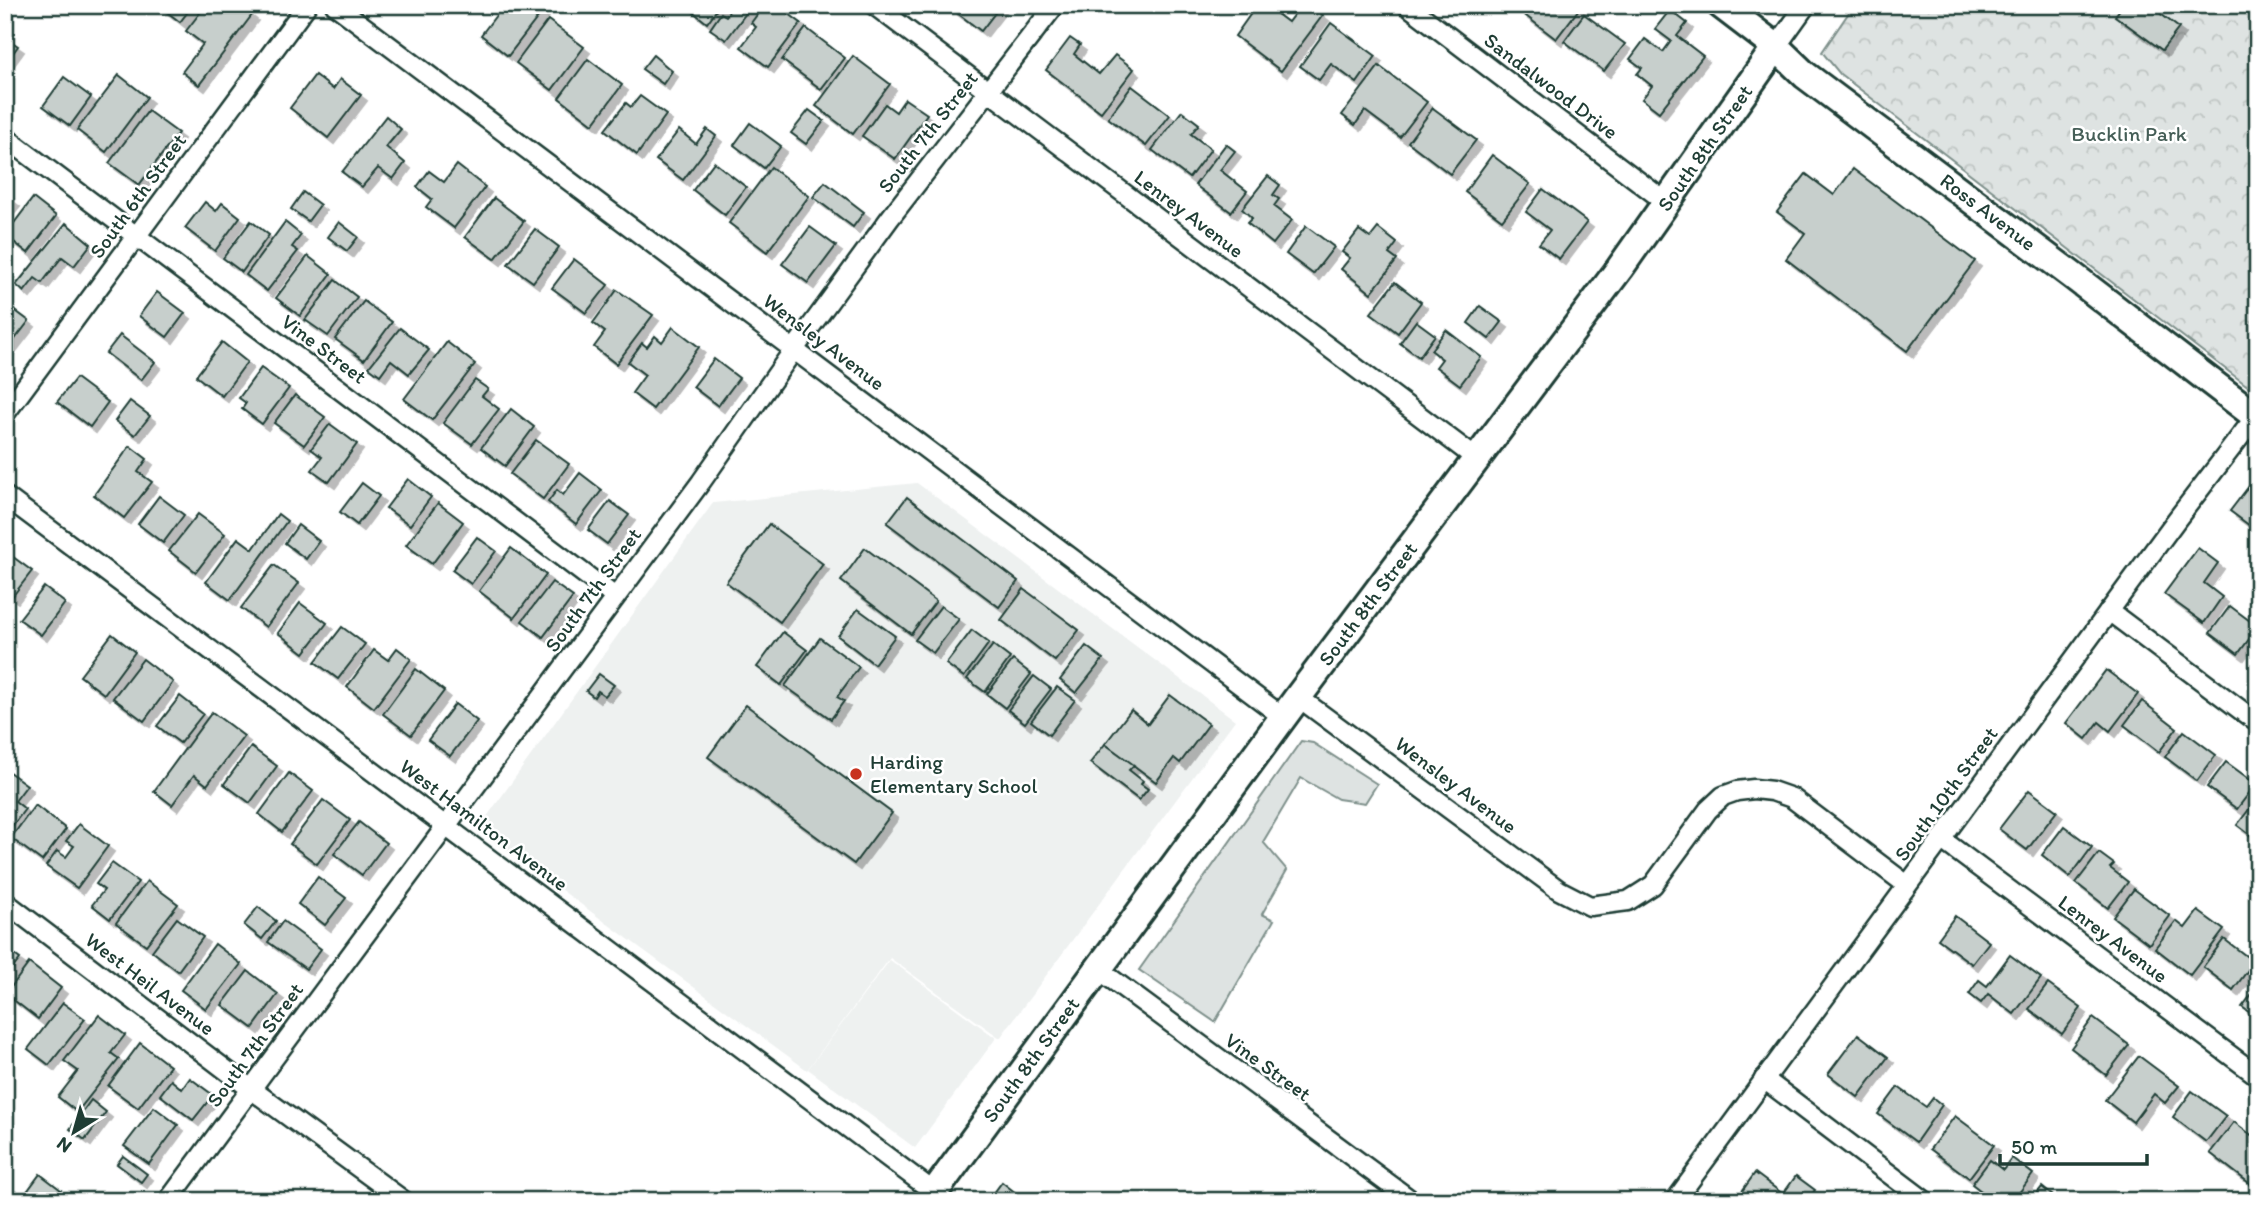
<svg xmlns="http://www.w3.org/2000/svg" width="2263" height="1206" font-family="Itim,sans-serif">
<defs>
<pattern id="park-crowns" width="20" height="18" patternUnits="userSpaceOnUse" patternTransform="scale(1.75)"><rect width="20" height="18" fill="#dee3e2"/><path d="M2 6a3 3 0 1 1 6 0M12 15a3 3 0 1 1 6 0" fill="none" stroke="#bec4c2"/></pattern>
<filter id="shadow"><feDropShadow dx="6" dy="6" stdDeviation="0" flood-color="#0004"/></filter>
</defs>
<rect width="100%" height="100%" fill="#fff"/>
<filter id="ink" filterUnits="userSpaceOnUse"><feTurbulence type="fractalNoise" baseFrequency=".0143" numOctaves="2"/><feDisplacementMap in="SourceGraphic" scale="14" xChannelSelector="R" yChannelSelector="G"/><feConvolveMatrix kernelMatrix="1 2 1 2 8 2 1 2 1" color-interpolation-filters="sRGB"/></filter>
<g filter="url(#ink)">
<g fill="#eef1f0">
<polygon points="917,483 1235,720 1000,1038 890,958 807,1070 478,829 713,503"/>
<polygon points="890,960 996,1038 915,1148 808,1069"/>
</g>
<polygon fill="#dee3e2" stroke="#7e908b" stroke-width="2" points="1301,741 1313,743 1377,784 1365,803 1338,799 1301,778 1263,842 1287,870 1262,914 1274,920 1215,1022 1139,970"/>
<polygon fill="url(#park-crowns)" stroke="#7e908b" stroke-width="2" points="1854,5 2258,5 2258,394 1840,74 1822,52"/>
<g fill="#c7cfcc" stroke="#1f3d34" stroke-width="2" filter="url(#shadow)">
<polygon points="158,5 193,5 180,22"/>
<polygon points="206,5 240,5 252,15 199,85 182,72 203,44 186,31"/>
<polygon points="494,5 541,5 545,8 508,56 481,35 500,10"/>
<polygon points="697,5 720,5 707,23 692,11"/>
<polygon points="721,5 752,5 726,40 710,29 721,13 726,16 729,11"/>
<polygon points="764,5 777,5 801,23 768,67 741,47 756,27 751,23"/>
<polygon points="955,5 1001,5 981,31 952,9"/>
<polygon points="1257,5 1265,5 1288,22 1301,5 1310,5 1323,15 1281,71 1235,36"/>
<polygon points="1582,5 1556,39 1522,13 1527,5"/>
<polygon points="2123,5 2149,5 2179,28 2162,50 2115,16"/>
<polygon points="1670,10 1687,23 1677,36 1703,56 1659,112 1642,99 1652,86 1637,74 1642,68 1630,59 1645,39 1663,52 1671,41 1655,29"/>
<polygon points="1584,14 1625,44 1604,71 1564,41"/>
<polygon points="548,20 584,47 552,90 516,63"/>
<polygon points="1331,23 1376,56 1357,83 1331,64 1319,80 1300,66"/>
<polygon points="806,28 845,58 821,89 782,60"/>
<polygon points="5,37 18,46 5,64"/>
<polygon points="1070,38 1080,45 1074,54 1099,74 1115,55 1134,69 1101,112 1046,70"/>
<polygon points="653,55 672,71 663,84 642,69"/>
<polygon points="853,56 890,84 853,134 816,106"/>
<polygon points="588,59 622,85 593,124 559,98"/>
<polygon points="1379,66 1427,102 1400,137 1365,111 1355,125 1342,115"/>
<polygon points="119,75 147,97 106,152 77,130"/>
<polygon points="315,75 333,89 340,79 361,95 328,138 290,108"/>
<polygon points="64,77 91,97 70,126 43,106"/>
<polygon points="1132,86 1170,115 1146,146 1108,118"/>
<polygon points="640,96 666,115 637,155 605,130 626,103 631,107"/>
<polygon points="905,99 927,114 895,159 862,136 885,104 896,112"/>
<polygon points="1433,108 1476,140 1450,174 1408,142"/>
<polygon points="809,110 824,121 806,144 791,133"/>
<polygon points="148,111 178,133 139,185 109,163"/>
<polygon points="1182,111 1199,124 1191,134 1211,149 1189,178 1152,150"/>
<polygon points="386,116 401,129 386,147 405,163 393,179 378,168 362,187 342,172"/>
<polygon points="750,123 781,146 764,168 734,145"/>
<polygon points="707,129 716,136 683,180 656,160 679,130 696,144"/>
<polygon points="1226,144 1235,151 1220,170 1247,191 1231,212 1195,185"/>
<polygon points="1492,155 1530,184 1502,220 1465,192"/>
<polygon points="714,162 746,187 725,215 693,190"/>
<polygon points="457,165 485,187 454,228 426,207 432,199 417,187 429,171 444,182"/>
<polygon points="771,167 809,196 767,252 729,223"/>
<polygon points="1853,169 1975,261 1907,351 1786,259 1805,233 1777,212 1806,174 1834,195"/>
<polygon points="1268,176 1280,185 1273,195 1279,199 1274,206 1292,220 1273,244 1247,223 1252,218 1242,209"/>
<polygon points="825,182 864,212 853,227 813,197"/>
<polygon points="1543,189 1587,222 1559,259 1539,244 1550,230 1526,212"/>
<polygon points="303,192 320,205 308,221 291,209"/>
<polygon points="5,194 14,201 5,212"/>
<polygon points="33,198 56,216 28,253 5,235"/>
<polygon points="494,198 524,221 495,259 465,237"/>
<polygon points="205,202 216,211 222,203 240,217 215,251 185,228"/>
<polygon points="251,221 269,235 242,272 223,258"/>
<polygon points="285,222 301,235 292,247 298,251 267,291 246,275"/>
<polygon points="339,222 358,237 347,251 328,237"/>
<polygon points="66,223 91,244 74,266 62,257 42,283 35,278 24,292 16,285"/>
<polygon points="1306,226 1334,247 1313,274 1286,254"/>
<polygon points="810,227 836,246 808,283 782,264"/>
<polygon points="1378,228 1397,243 1389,254 1397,260 1371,293 1341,269 1350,258 1342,252 1359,230 1370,238"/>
<polygon points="535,229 559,247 533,282 508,264"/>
<polygon points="308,256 331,274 300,316 276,298"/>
<polygon points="574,259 608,285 586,313 552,288"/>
<polygon points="335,280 357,297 328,336 305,320"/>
<polygon points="1395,282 1421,302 1398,333 1371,313"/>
<polygon points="617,290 653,315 616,364 594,347 605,332 593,323"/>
<polygon points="157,292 185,313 167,337 139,316"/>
<polygon points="364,301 392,322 364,360 335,339"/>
<polygon points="5,303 29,321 5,352"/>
<polygon points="1480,306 1502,322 1489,339 1468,323"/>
<polygon points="1416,321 1435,335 1419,357 1400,343"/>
<polygon points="673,327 699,347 653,409 632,393 645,375 628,362 642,343 647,347 655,336 662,342"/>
<polygon points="400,328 429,350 409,374 391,360 380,375 369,367"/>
<polygon points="1446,330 1481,357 1460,385 1436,367 1442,359 1431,350"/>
<polygon points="120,335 155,362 141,380 106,353"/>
<polygon points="222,342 247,362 222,396 196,376"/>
<polygon points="447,342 475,364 432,420 404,399"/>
<polygon points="714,359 739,378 718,406 693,387"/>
<polygon points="261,368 289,388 262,424 242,409 246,403 239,398"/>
<polygon points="76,378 108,402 90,427 57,402"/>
<polygon points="475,380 488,389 482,396 499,409 472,444 443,423"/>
<polygon points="295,395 325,417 304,445 274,423"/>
<polygon points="130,401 150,416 135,435 115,421"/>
<polygon points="511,409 534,427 505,466 481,448"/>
<polygon points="330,424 357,444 329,482 312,470 322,457 311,449"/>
<polygon points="536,440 569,464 543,499 510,474"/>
<polygon points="130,446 147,459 138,472 152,482 124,518 94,495"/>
<polygon points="580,473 602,490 576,524 548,502 557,490 563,495"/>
<polygon points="2256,477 2258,478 2258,532 2230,511"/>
<polygon points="408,479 431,497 410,525 386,508"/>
<polygon points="362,483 379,496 357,525 340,512"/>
<polygon points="159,496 184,515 163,543 138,524"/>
<polygon points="907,497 1018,581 999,607 887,523"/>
<polygon points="610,501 629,515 607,544 588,530"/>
<polygon points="438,503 463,522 432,564 406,545"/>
<polygon points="198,514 225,534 196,572 169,551"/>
<polygon points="278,514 287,521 230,600 206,582 238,538 253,549"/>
<polygon points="769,524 823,564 780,622 726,582"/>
<polygon points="298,525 319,541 306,559 285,543"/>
<polygon points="477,537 496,551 471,584 452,570"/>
<polygon points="511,548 546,575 514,618 479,591"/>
<polygon points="865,548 936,601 911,634 841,581"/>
<polygon points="2198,548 2218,563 2204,583 2222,597 2204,623 2164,594"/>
<polygon points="5,551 32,571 12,597 5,592"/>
<polygon points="274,565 299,583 266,627 241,608"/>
<polygon points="552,582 573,597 543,637 522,621"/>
<polygon points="44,587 65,603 41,635 19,619"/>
<polygon points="1024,589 1079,630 1055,661 1001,620"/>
<polygon points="300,603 327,623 304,653 278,633"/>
<polygon points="941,606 959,619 933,653 915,640"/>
<polygon points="2230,606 2258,627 2238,654 2210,633"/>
<polygon points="858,609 895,636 874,664 838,636"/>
<polygon points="342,627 365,644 338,679 315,662"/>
<polygon points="972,630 989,643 964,677 946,664"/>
<polygon points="783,632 807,650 781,685 757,667"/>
<polygon points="112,634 135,652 104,694 80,676"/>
<polygon points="820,638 859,667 837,697 844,701 831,719 785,686"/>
<polygon points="993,645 1010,658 985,692 967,679"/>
<polygon points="1086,646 1103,659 1076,693 1060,680"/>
<polygon points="397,648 411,659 374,708 347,687 374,650 388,660"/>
<polygon points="143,659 173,682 144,721 113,698"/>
<polygon points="1013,660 1031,674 1005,708 987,694"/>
<polygon points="416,669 444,691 411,735 383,714"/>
<polygon points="2106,670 2138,694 2110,731 2099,722 2086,739 2066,723"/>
<polygon points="599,674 614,685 605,696 598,691 594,697 586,691"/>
<polygon points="1034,676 1051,689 1025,723 1008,710"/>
<polygon points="1057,687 1075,700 1049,735 1031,721"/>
<polygon points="1170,695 1209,724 1180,763 1174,758 1156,782 1105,744 1131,710 1148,724"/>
<polygon points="180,696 203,714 180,743 157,726"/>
<polygon points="2142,701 2177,728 2159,752 2124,725"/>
<polygon points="455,704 477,721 450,756 428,740"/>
<polygon points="746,705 892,813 854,864 708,757"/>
<polygon points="212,712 244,736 207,785 194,775 172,805 154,791"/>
<polygon points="2184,731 2216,755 2197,781 2165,757"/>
<polygon points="1105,744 1134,765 1129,770 1143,781 1141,784 1148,789 1139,800 1090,763"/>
<polygon points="251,747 277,766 250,803 224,784"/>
<polygon points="2226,762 2256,784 2237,809 2207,787"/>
<polygon points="5,769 27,785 15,801 25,809 7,833 5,832"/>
<polygon points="289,773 313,791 282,832 259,814"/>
<polygon points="2029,790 2057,811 2027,850 1999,829"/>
<polygon points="2258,798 2258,841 2237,825"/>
<polygon points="323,800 350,820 317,864 290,844"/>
<polygon points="35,805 66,829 42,861 11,838"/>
<polygon points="359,822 386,843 362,875 334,854"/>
<polygon points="79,824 108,846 77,888 46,866 57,851 66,857 74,846 66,841"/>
<polygon points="2064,826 2092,847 2070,877 2042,855"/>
<polygon points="2099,853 2114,864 2110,868 2128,882 2108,908 2076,883"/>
<polygon points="112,863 138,882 110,919 92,905 104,890 96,884"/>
<polygon points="318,877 346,898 325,925 298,904"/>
<polygon points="147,881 178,904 146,945 116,923"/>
<polygon points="2134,889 2170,916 2149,944 2113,917"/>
<polygon points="258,907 276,921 262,939 244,925"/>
<polygon points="2198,911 2224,930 2190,975 2155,948 2176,921 2185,928"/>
<polygon points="1955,916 1989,942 1972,964 1938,939"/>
<polygon points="177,918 203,937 178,971 152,951"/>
<polygon points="283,921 321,949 306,969 268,942"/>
<polygon points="2224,939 2254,962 2233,990 2203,967"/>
<polygon points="215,944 241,964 206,1009 181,990"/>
<polygon points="5,948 20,959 5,978"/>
<polygon points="2010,955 2041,978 2014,1014 1988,994 1981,1003 1969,994 1979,980 1987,986"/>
<polygon points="29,963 61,988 38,1019 6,994"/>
<polygon points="248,971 278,994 253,1028 222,1005"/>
<polygon points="2048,984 2081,1008 2062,1034 2029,1009"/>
<polygon points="2258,986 2258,1019 2242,1007"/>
<polygon points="63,1003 85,1019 49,1065 28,1049"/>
<polygon points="99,1015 125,1035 111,1053 119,1059 77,1112 58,1097 78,1071 64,1061"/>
<polygon points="2093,1018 2129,1045 2106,1075 2071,1048"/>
<polygon points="1858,1034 1888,1057 1858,1097 1828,1074"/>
<polygon points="140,1043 170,1066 138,1108 108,1086"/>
<polygon points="2139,1056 2179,1086 2165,1103 2154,1094 2133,1122 2105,1100"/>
<polygon points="190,1078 213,1095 193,1120 160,1095 171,1080 182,1089"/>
<polygon points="1898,1087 1926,1107 1933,1098 1942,1105 1916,1142 1878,1114"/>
<polygon points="2192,1091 2226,1116 2206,1142 2173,1117"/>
<polygon points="91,1100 106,1112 85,1140 70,1129"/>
<polygon points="154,1107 178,1125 149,1164 124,1146"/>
<polygon points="1955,1116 1994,1145 1969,1178 1930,1149"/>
<polygon points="2234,1122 2258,1140 2258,1179 2253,1186 2210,1153"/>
<polygon points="123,1156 147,1174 141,1182 117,1164"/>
<polygon points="2012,1158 2033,1174 2013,1201 1994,1201 1972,1184 1990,1160 2003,1170"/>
<polygon points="1755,1173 1783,1194 1796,1176 1815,1190 1807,1201 1735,1201"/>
<polygon points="40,1174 61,1190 53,1201 20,1201"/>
<polygon points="1002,1182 1026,1201 988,1201"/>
<polygon points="2042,1187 2059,1201 2031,1201"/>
</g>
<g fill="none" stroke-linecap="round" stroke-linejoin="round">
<defs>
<g id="street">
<polyline points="335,5 1283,717"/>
<polyline points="874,5 1477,459"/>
<polyline points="1407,5 1667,203"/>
<polyline points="1776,47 1806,5"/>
<polyline points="5,137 615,597"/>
<polyline points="5,414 307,5"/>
<polyline points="5,496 934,1192"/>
<polyline points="2109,611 2258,723"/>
<polyline points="1298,697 1559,890 1590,906 1628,901 1653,885 1708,810 1723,796 1737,791 1754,789 1772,791 1792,798 1907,885"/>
<polyline points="1941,839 2258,1076"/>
<polyline points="5,902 251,1089 404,1201"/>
<polyline points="1098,969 1412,1201"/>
<polyline points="1764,1079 1925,1201"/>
<polyline points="168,1201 701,482 795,348 890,218 1055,5"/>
<polyline points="1675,1201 2177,519 2256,416"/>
</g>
<g id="secondary">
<polyline points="1721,5 1776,47 1805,75 2073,276 2258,418"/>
<polyline points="928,1201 1298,697 1620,268 1776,47"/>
</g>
</defs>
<use href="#street" stroke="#1f3d34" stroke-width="23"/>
<use href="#secondary" stroke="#1f3d34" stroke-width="32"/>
<use href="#street" stroke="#fff" stroke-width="18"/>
<use href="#secondary" stroke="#fff" stroke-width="26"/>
</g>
</g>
<circle fill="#c8321e" stroke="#fff" stroke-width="2.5" cx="856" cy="774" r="7"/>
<g text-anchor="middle" stroke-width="5" stroke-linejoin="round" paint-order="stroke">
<g font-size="21" fill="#1f3d34" stroke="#fff">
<text transform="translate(1551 86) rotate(37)" y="7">Sandalwood Drive</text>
<text transform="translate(928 132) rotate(-52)" y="7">South 7th Street</text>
<text transform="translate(1705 148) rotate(-55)" y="7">South 8th Street</text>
<text transform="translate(138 196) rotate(-54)" y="7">South 6th Street</text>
<text transform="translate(1988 212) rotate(37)" y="7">Ross Avenue</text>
<text transform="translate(1189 214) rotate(37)" y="7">Lenrey Avenue</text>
<text transform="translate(824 342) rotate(37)" y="7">Wensley Avenue</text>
<text transform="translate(324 349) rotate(37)" y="7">Vine Street</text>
<text transform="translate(593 590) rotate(-54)" y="7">South 7th Street</text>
<text transform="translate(1368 604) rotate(-53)" y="7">South 8th Street</text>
<text transform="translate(1456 785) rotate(37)" y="7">Wensley Avenue</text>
<text transform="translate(1946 794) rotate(-54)" y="7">South 10th Street</text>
<text transform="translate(484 825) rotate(37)" y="7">West Hamilton Avenue</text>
<text transform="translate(2113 939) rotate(37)" y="7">Lenrey Avenue</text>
<text transform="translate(150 984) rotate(37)" y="7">West Heil Avenue</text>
<text transform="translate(255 1045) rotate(-54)" y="7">South 7th Street</text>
<text transform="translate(1031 1060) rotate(-54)" y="7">South 8th Street</text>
<text transform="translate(1268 1067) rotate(36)" y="7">Vine Street</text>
</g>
<g font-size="21" fill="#455e57" stroke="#fff">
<text x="2129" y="141">Bucklin Park</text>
</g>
<g font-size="21" fill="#1f3d34" stroke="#fff" text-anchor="start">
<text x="870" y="769">Harding<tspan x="870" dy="24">Elementary School</tspan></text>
</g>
</g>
<rect width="2263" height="1206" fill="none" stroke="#fff" stroke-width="28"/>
<rect x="14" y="14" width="2235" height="1178" fill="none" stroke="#1f3d34" stroke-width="2.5" filter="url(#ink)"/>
<g transform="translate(74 1132) rotate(217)" stroke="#ffffff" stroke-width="5" paint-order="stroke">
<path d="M0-5L12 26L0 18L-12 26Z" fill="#1f3d34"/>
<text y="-10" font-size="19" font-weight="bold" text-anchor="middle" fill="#1f3d34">N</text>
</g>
<path d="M2000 1154v10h147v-10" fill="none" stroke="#1f3d34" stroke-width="3.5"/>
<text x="2011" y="1154" font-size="21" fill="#1f3d34" stroke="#ffffff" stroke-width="5" paint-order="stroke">50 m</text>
</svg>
